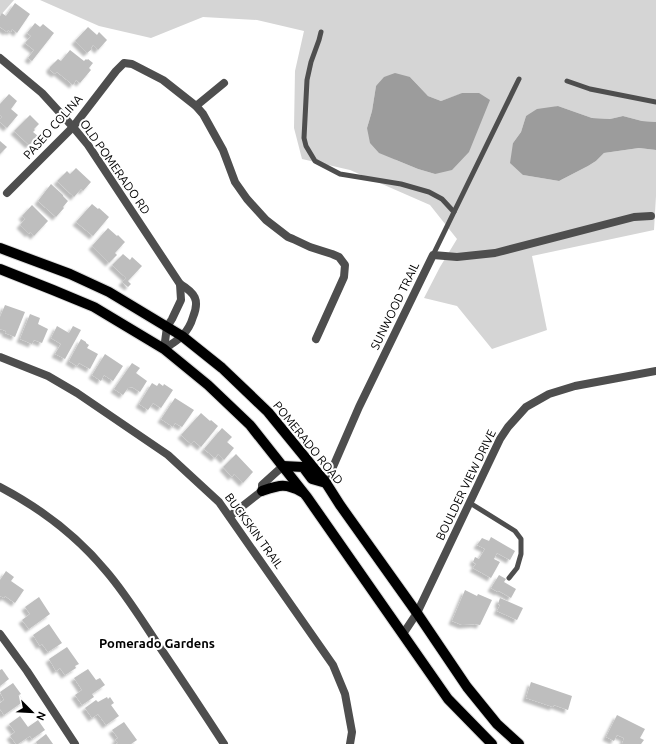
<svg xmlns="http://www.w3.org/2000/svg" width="656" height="744" font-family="Ubuntu,sans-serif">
<defs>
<filter id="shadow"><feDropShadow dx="-3.5" dy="3.5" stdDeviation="1" flood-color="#0004"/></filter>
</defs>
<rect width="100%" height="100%" fill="#fff"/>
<g fill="#d5d5d5" fill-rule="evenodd">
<polygon points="0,0 14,0 0,16"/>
<path d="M 40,0 L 656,0 L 656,122 L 642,121 L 623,116 L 610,119 L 592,118 L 558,106 L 526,116 L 521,132 L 513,143 L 523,175 L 559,181 L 588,166 L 596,161 L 604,153 L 639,148 L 656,150 L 656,196 L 654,230 L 532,256 L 547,330 L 492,349 L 457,306 L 424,298 L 440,267 L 457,239 L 430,205 L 350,170 L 302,159 L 294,128 L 295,71 L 304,31 L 257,20 L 203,17 L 151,38 L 99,26 ZM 410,77 L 428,96 L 441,101 L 463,93 L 435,174 L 418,169 L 396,160 L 367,128 L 372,111 L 376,86 Z"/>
</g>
<g fill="#9c9c9c">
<polygon points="395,73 410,77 428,96 441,101 462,93 479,93 490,100 469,152 452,170 435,174 418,169 379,153 370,143 367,128 372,111 376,86 384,77"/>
<polygon points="558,106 592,118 610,119 623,116 642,121 656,122 656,150 639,148 604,153 596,161 588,166 559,181 523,175 510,163 513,143 521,132 526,116 537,109"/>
</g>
<g fill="#bebebe" filter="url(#shadow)">
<polygon points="15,3 30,14 17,33 12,29 11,32 8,30 7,32 0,27 0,16 2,13 6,16"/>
<polygon points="35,23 40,27 43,24 54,33 32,61 28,58 34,50 25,43 31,36 27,33"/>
<polygon points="88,27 97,35 99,32 107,40 98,50 93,45 91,48 92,49 87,53 75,41"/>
<polygon points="70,50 84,61 86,59 87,60 88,59 93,63 89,68 91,70 80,83 76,80 73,85 57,72 55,74 50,70 50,67 58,59 61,61"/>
<polygon points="9,94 17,101 11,109 18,115 7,128 0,122 0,119 2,117 0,115 0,104"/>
<polygon points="30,115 39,124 34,129 35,130 33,132 38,136 29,145 14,131"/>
<polygon points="0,141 7,147 0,154"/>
<polygon points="76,168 91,182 83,191 81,189 74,197 57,181 67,171 70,174"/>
<polygon points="51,184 63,195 63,196 68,201 63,207 64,208 56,217 38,201"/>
<polygon points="92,204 98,209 99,208 109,217 93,236 76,222"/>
<polygon points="32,205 48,221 34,236 30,232 29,234 20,225 25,219 22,216"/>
<polygon points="108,228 117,236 118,235 125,242 115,253 117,255 109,263 92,246"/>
<polygon points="123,254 130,260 132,257 142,266 128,281 131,284 128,287 122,282 126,278 112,265"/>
<polygon points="5,305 25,312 15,337 5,333 6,331 0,329 0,317"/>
<polygon points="30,314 40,318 38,324 48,329 42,343 34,340 32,344 20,339"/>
<polygon points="57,326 69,333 73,326 81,330 65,359 55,354 61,344 51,338"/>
<polygon points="81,339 86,342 86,343 89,345 87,348 98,354 90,369 79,363 77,366 69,361"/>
<polygon points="105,354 123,366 113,381 104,375 101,381 92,375"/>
<polygon points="132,363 140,368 136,373 147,381 140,392 132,387 128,388 123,395 114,389"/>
<polygon points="152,383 157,386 159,383 163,386 164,384 173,390 161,408 153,403 148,410 139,404"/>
<polygon points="175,398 194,410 182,427 175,423 173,427 161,419"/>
<polygon points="201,413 210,421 211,420 218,426 201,447 194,441 191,444 181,435"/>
<polygon points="222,428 232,437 227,442 234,448 224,460 218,454 215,458 204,449"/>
<polygon points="236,454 253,472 243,483 234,474 232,477 223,467"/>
<polygon points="491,537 515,551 510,560 497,553 494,559 500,562 491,578 473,568 476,564 473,562 475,557 479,559 485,549 477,545 482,538 489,541"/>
<polygon points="6,571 14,577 11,581 24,590 15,603 5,596 4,598 0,596 0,580"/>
<polygon points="499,575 506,579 504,582 516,589 511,598 499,591 498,592 491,588"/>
<polygon points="465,590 477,596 478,594 492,600 480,625 475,624 462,625 452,621"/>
<polygon points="39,597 50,614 29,629 22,620 30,614 25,607"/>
<polygon points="500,598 523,608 517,620 497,611 500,605 498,604"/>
<polygon points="49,624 62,643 48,652 42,644 40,646 33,635"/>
<polygon points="67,647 79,664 75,666 76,668 65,675 60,668 56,671 49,659"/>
<polygon points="2,669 9,679 0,686 0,670"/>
<polygon points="88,669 96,680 100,678 105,685 92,694 94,697 82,705 75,695 82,690 74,678"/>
<polygon points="531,682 572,696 568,710 554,705 553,707 526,698"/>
<polygon points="13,683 21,694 19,695 24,701 4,715 0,709 0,703 4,700 0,692"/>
<polygon points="107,697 108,699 110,697 114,703 111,705 119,716 106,725 98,714 92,718 85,708 96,700 98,702"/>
<polygon points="617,715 645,729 640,738 644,740 641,744 622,744 624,738 617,735 614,741 606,737"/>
<polygon points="20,716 28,727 38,720 45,730 32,739 30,736 18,744 16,744 10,736 15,732 9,724"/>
<polygon points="124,722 137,740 131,744 116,744 118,743 115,740 118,738 112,730"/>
<polygon points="46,734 53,744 37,744 36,742"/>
</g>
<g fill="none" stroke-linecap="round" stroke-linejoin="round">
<defs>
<g id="primary">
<polyline points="0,248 70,274 109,292 182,336 222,368 268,412 326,483 340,505 417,613 467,687 497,724 519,744"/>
<polyline points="0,269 53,290 94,307 164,349 208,385 250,425 307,497 448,699 492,744"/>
<polyline points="283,466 303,467 312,479 326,483"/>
<path d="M 262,491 C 280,485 285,483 302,492"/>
</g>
</defs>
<use href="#primary" stroke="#dbdbdb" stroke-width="12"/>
<g stroke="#4e4e4e" stroke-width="5">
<polyline points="321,32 319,40 311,62 307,80 304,138 306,146 315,161 340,174 401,184 429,192 442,199 454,212"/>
<polyline points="567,81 590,89 656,102"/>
<polyline points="433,255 454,212 519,79"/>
<polyline points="470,503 515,531 521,539 521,554 517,568 509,578"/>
</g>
<g stroke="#4e4e4e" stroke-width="8">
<polyline points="196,106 224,83"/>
<polyline points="7,193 73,127 116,71 124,63 132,64 163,80 196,106 203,114 223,150 235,182 247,199 266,220 288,237 293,239 310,247 332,254 339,257 345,265 344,277 316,339"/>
<polyline points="0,357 48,376 77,393 168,455 219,502 333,665 345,694 352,732 350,744"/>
<polyline points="326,483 359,407 433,255 457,257 495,253 634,217 651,216"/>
<path d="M 0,487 C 40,508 77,536 106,571 C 125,593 141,619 157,643 C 180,677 202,710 224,744"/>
<polyline points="230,516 262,491 262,485 283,466"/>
<polyline points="0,634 27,671 75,744"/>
<polyline points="403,634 417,613 500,439 508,427 526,407 549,394 575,386 656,371"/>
</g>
<g stroke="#4e4e4e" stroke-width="8">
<path d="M 0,58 L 42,93 L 73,127 L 88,145 L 180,284 C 195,293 200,300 193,317 C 191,324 187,331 182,336 C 177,341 170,345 164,349"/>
<polyline points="164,349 167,327 172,319 181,300 180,284"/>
</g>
<use href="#primary" stroke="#000" stroke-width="10"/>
</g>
<g text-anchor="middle" stroke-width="4" stroke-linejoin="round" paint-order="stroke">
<g font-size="12" fill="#000" stroke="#fff">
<text transform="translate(53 127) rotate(-48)" y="4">PASEO COLINA</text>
<text transform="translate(115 167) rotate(55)" y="4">OLD POMERADO RD</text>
<text transform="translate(395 306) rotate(-64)" y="4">SUNWOOD TRAIL</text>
<text transform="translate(308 443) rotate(51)" y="4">POMERADO ROAD</text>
<text transform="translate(466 485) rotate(-64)" y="4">BOULDER VIEW DRIVE</text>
<text transform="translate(254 531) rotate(54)" y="4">BUCKSKIN TRAIL</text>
</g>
<g font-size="13" font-weight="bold" fill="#000" stroke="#fff">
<text x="157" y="648">Pomerado Gardens</text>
</g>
</g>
<g transform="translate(32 712) rotate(114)" stroke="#ffffff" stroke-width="3" paint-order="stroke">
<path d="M0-3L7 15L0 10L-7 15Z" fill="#000000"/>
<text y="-6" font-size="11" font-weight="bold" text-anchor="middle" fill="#000000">N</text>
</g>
</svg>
